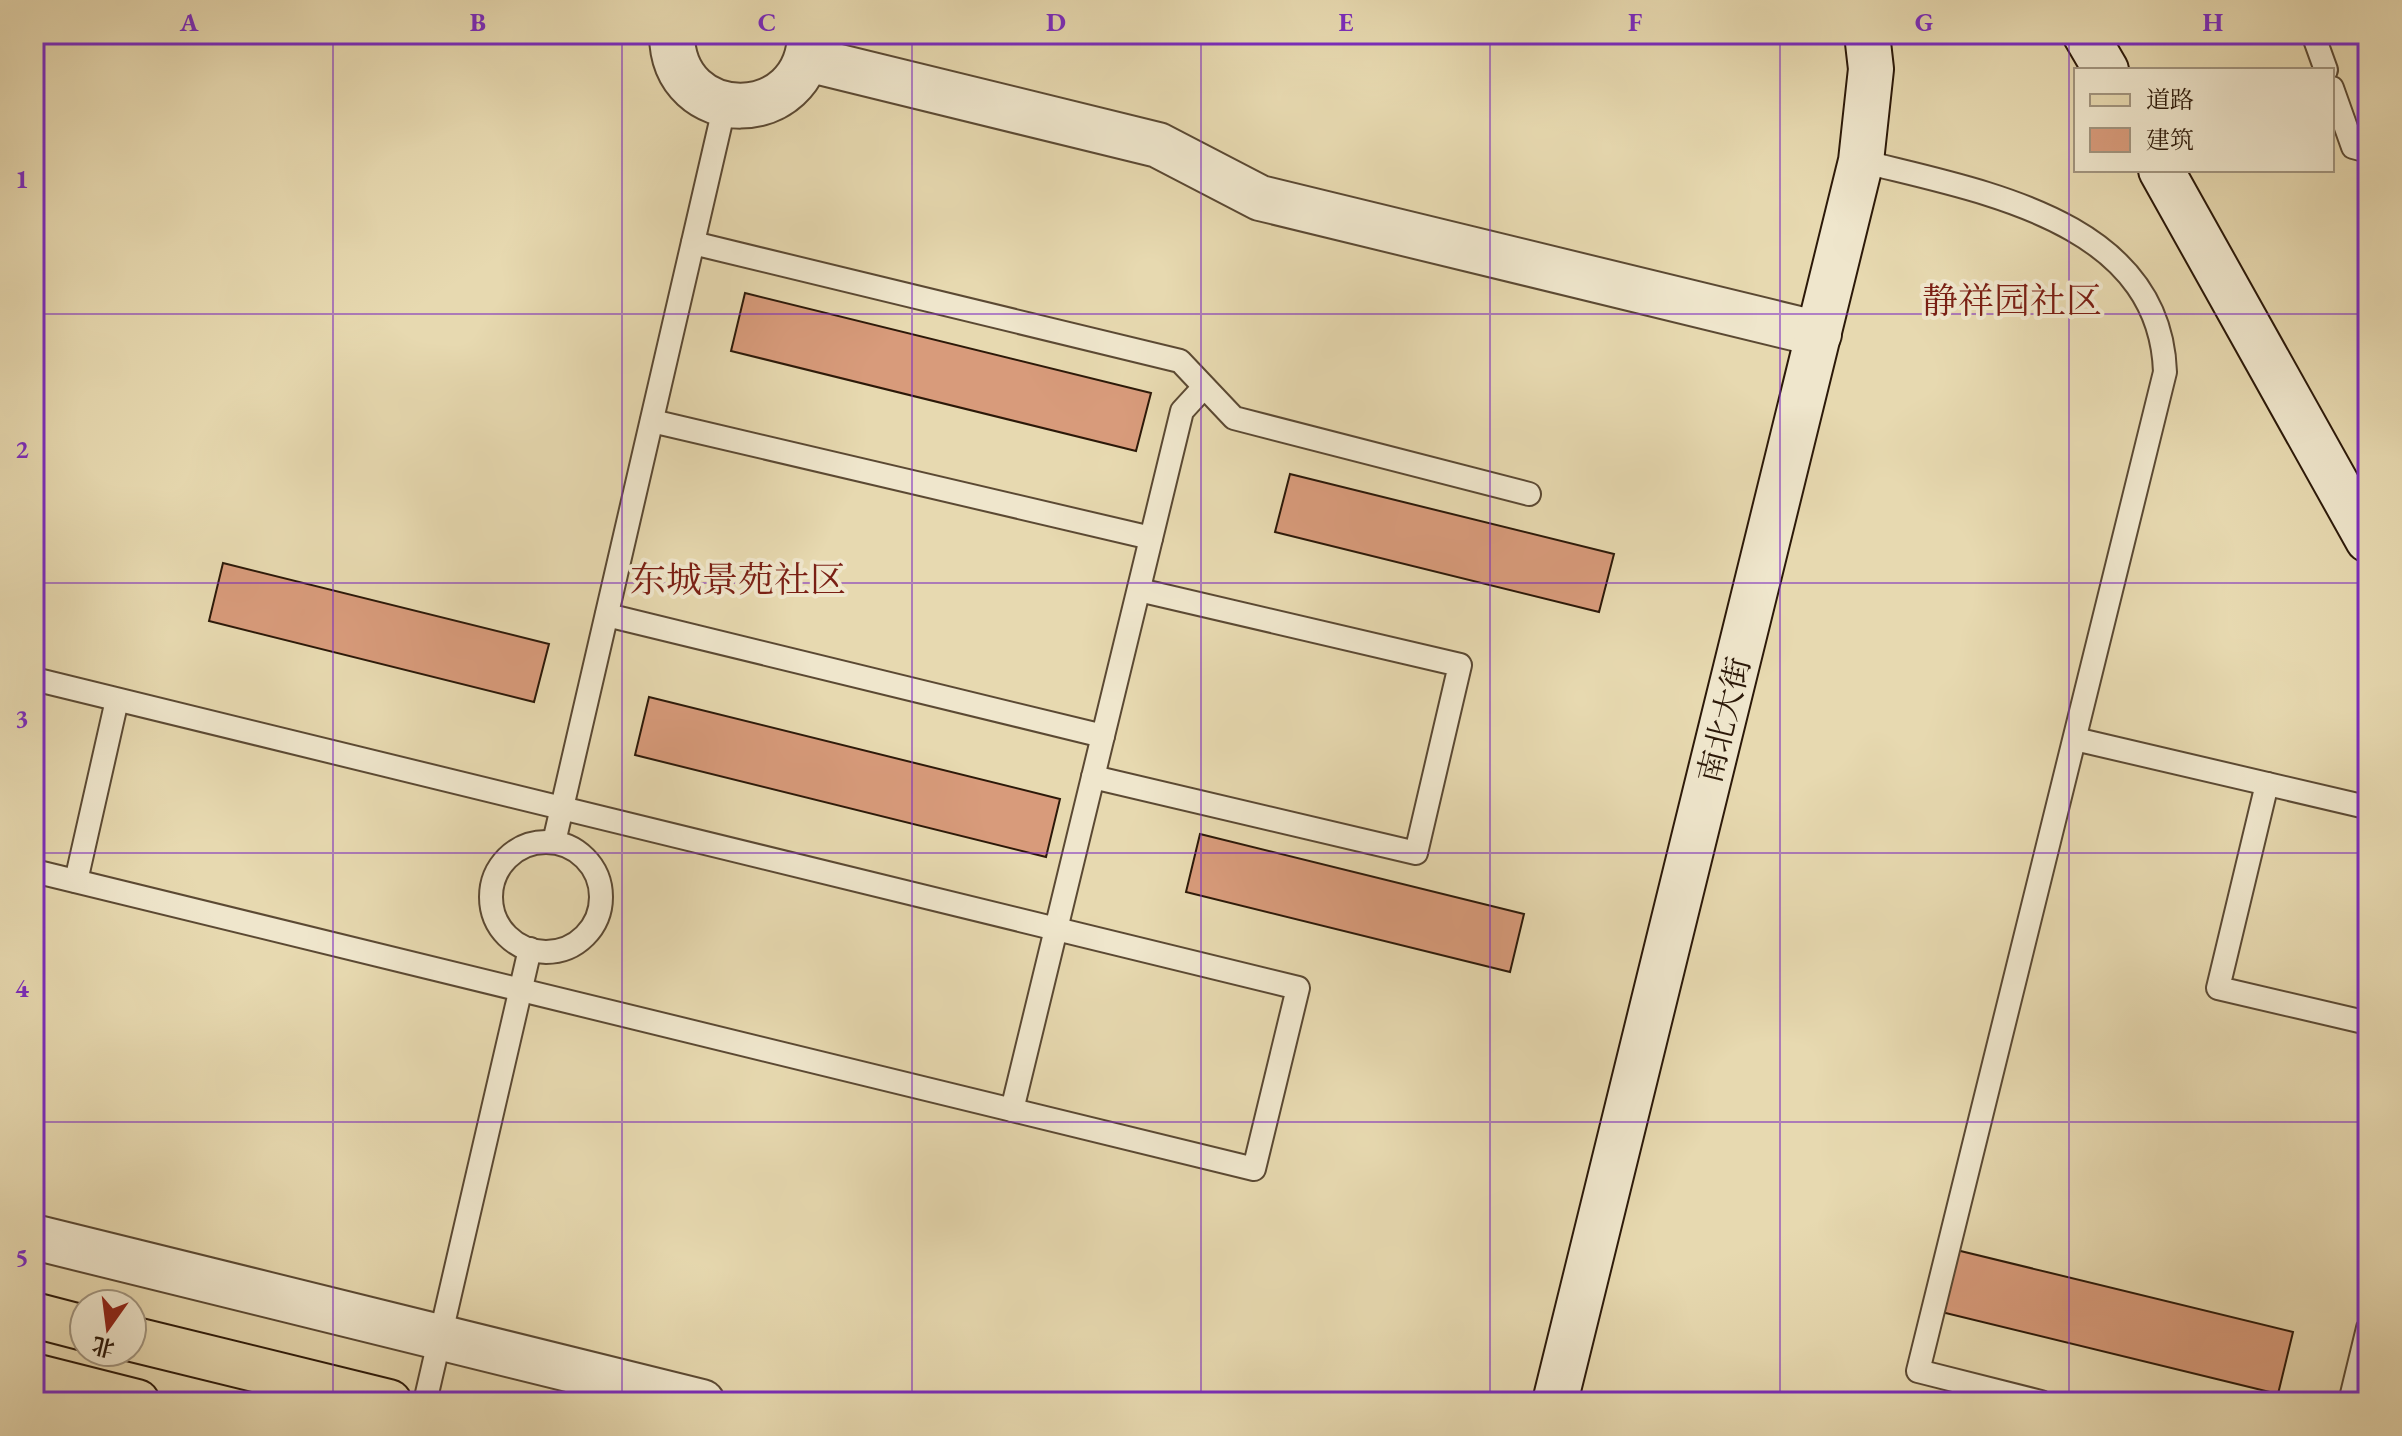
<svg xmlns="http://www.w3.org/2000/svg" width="2402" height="1436" font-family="'EB Garamond','Noto Serif SC',serif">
<rect width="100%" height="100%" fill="#e7d9b0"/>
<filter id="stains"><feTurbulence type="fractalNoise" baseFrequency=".0025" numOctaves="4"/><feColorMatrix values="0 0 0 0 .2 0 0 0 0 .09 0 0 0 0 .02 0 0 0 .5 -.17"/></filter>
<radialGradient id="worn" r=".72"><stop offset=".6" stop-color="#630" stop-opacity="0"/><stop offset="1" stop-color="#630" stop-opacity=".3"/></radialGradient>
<g fill="#d89b7b" stroke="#2c1909" stroke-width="2">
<polygon points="745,293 1151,393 1136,451 731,351"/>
<polygon points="1290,474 1614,554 1599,612 1275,532"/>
<polygon points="223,563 549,644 534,702 209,621"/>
<polygon points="649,697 1060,799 1046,857 635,755"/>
<polygon points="1200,834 1524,914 1510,972 1186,892"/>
<polygon points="1940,1246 2293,1332 2278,1394 1925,1308"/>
</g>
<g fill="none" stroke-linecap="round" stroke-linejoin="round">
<defs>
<g id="lane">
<polyline points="2313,34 2326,70"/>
<polyline points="2332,88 2353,147 2368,151"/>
<path d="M 1861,161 C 1978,191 2160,219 2165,372 L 1918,1371 L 2041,1402"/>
<polyline points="693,243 1180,361 1234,418 1529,494"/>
<polyline points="652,421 1151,538"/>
<polyline points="607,615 1103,736"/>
<polyline points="34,679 1298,988 1254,1169 34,871"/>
<polyline points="2075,739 2366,807"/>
<polyline points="1093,777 1416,853 1460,665 1139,590"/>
<polyline points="2267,784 2218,988 2368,1023"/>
<circle cx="546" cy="897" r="55"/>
<polyline points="554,842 725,104"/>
<polyline points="76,881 117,700"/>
<polyline points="1012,1110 1182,411 1204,387"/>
<polyline points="425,1402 530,949"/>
<polyline points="2350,1402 2368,1328"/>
</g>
<g id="street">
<path d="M 672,34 C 672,130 809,129 810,34"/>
<polyline points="807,59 1158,145 1260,198 1819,334"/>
<polyline points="34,1237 702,1402"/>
</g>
<g id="secondary">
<polyline points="2085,34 2106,70"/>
<polyline points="2161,170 2368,540"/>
<polyline points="1555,1402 1861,161 1871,69 1867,34"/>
</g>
<g id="primary">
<polyline points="34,1315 84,1328"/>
<polyline points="132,1339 389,1402"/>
<polyline points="34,1376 137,1402"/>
</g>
</defs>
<use href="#lane" stroke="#5b4933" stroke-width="26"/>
<use href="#street" stroke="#5b4933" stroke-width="48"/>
<use href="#secondary" stroke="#2c1909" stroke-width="48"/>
<use href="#primary" stroke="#2c1909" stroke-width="48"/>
<use href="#lane" stroke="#efe6cc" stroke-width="22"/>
<use href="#street" stroke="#efe6cc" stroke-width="44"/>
<use href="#secondary" stroke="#efe6cc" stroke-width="44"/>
<use href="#primary" stroke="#e7d9b0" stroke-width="44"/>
</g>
<path fill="none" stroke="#7b2cbf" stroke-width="2" stroke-opacity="0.55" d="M 333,34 L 333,1402M 622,34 L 622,1402M 912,34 L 912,1402M 1201,34 L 1201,1402M 1490,34 L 1490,1402M 1780,34 L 1780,1402M 2069,34 L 2069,1402M 34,314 L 2368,314M 34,583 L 2368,583M 34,853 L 2368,853M 34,1122 L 2368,1122"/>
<g text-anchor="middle" stroke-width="8" stroke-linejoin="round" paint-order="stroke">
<g font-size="32" fill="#2c1909" stroke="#efe6cc">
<text transform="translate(1724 720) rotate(-76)" y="11">南北大街</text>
</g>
<g font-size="36" fill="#7a1f14" stroke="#efe6cc">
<text x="2012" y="313">静祥园社区</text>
<text x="738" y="592">东城景苑社区</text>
</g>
</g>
<rect width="2402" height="1436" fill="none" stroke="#e7d9b0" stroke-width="88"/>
<rect x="2074" y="68" width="260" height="104" fill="#efe6cc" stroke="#a1947e" stroke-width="2"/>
<rect x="2090" y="94" width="40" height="12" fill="#e7d9b0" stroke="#a1947e" stroke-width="2"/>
<text x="2146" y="108" font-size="24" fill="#2c1909">道路</text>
<rect x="2090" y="128" width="40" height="24" fill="#d89b7b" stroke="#a1947e" stroke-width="2"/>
<text x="2146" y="148" font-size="24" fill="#2c1909">建筑</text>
<g transform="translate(108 1328) rotate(194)"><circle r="38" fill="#efe6cc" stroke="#a1947e" stroke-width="2"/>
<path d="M0-6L14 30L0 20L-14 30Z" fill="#8f2418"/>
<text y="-12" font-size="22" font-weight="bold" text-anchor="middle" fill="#2c1909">北</text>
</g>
<rect x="44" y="44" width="2314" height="1348" fill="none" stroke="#7b2cbf" stroke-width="3"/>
<g font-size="26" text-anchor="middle" font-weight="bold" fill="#7b2cbf">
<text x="189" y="31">A</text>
<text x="478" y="31">B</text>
<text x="767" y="31">C</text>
<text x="1056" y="31">D</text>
<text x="1346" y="31">E</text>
<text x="1635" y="31">F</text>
<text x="1924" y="31">G</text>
<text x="2213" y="31">H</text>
<text x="22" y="188">1</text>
<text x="22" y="458">2</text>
<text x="22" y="727">3</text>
<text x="22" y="997">4</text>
<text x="22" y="1266">5</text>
</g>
<rect width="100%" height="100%" filter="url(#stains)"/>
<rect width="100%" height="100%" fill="url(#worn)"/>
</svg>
